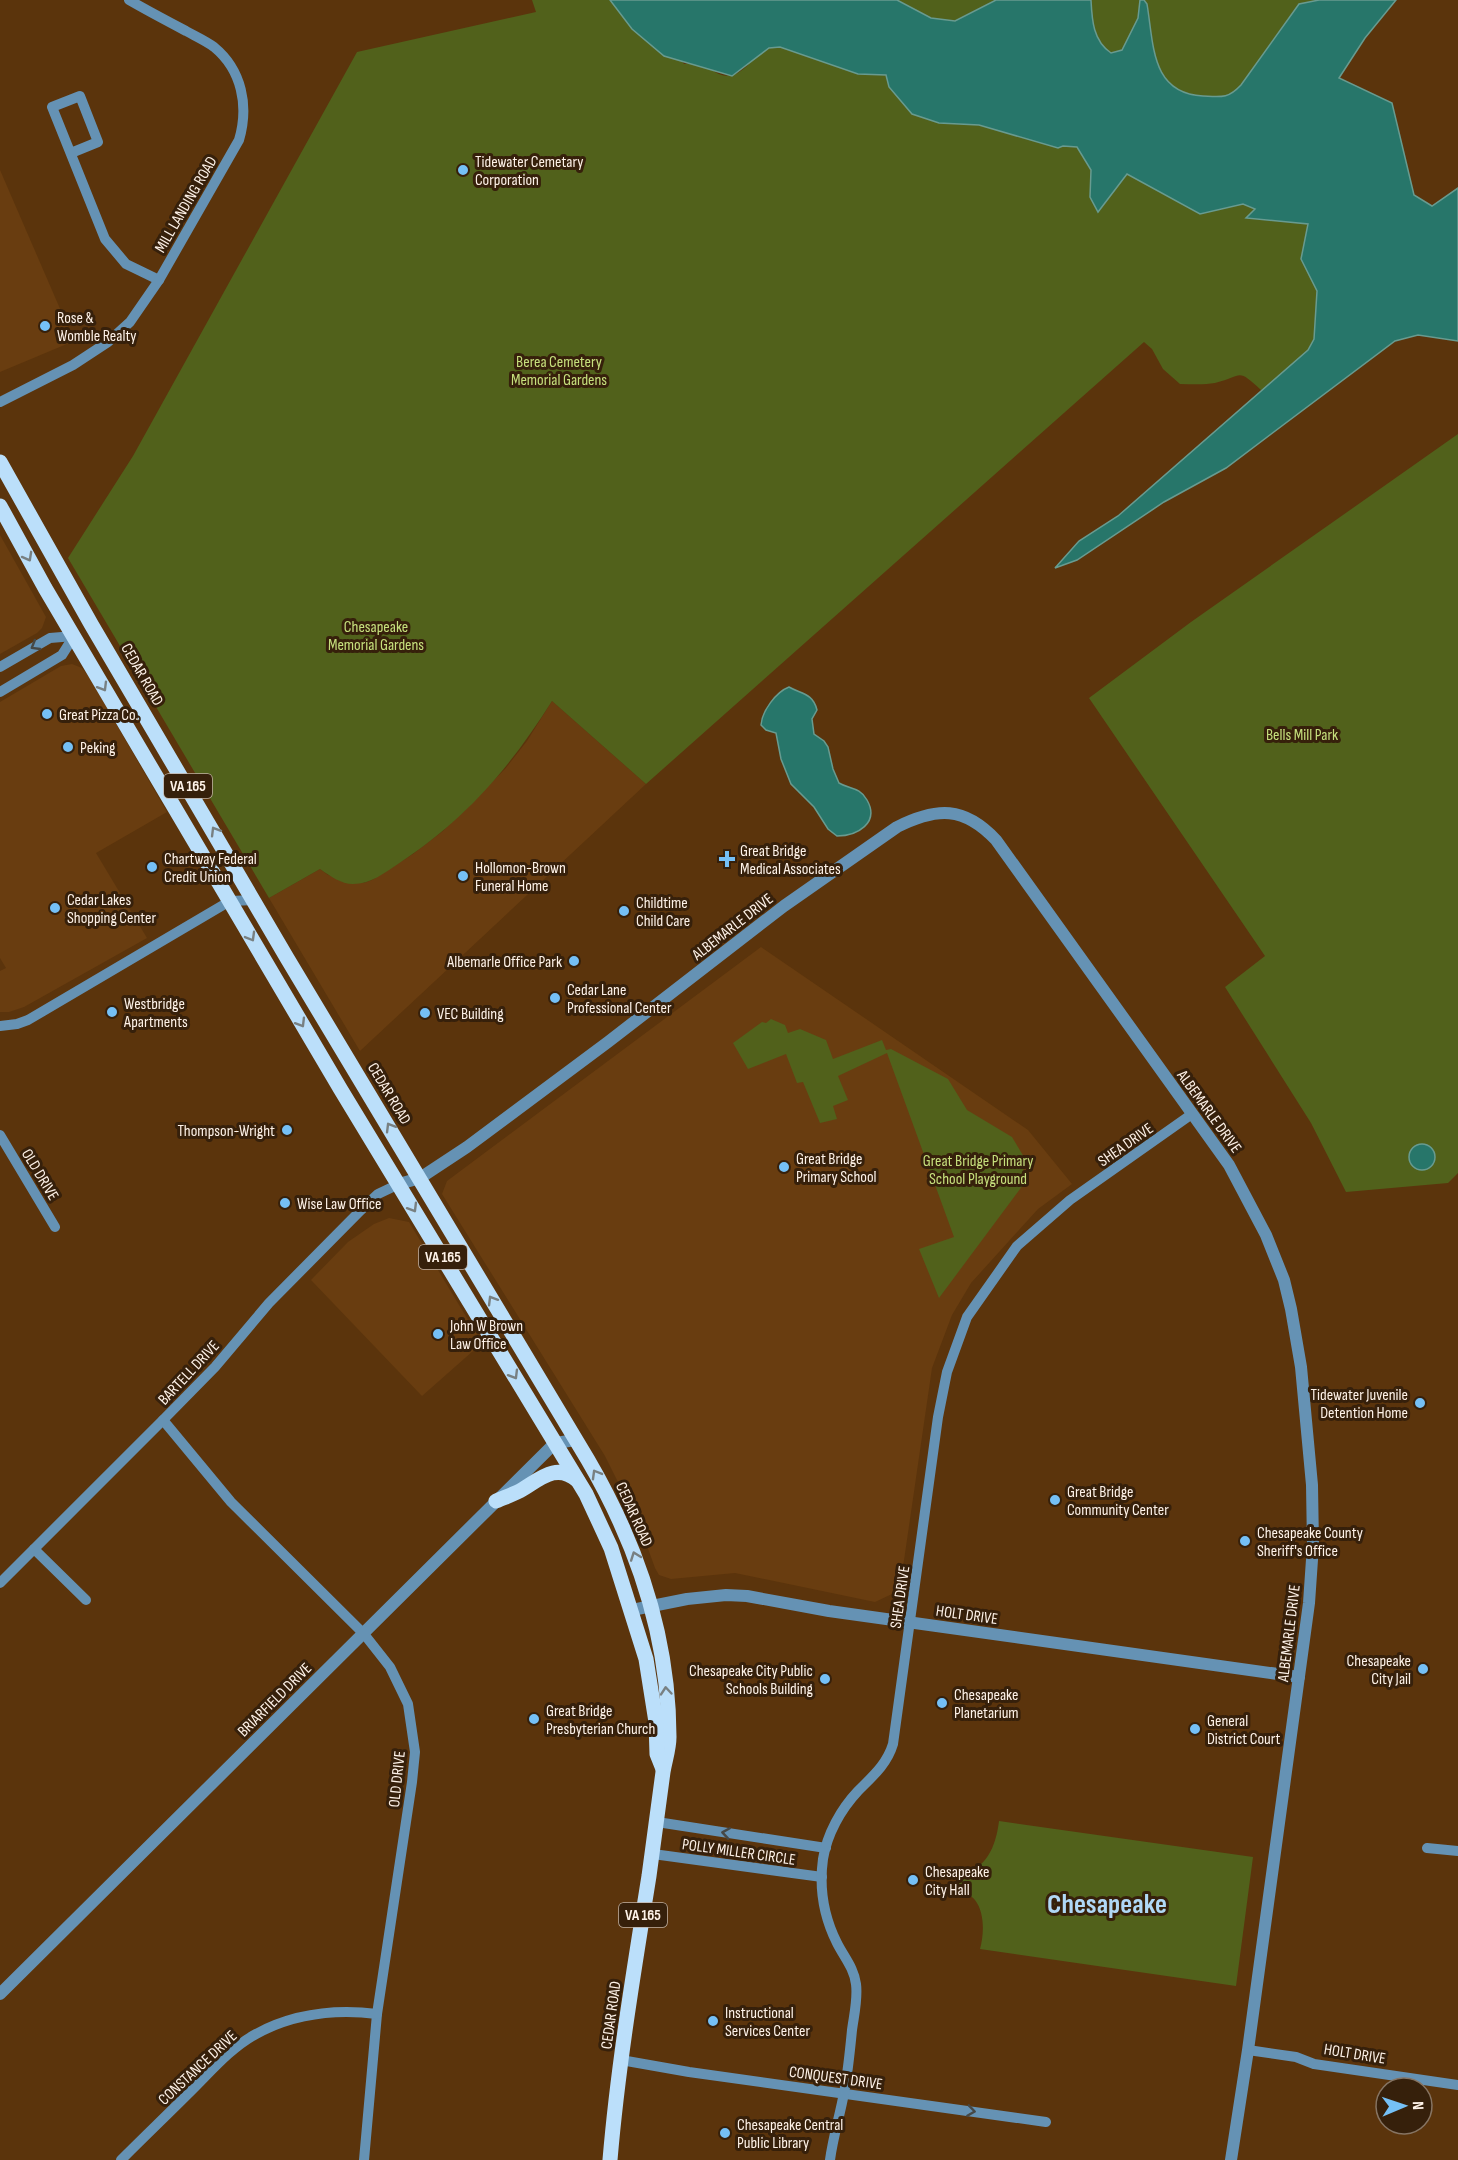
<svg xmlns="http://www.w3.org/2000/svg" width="1458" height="2160" font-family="'Sofia Sans Condensed',sans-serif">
<rect width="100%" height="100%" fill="#5b340c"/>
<g fill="#693d10">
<polygon points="0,170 74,341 0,372"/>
<polygon points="0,535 46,617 42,628 37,633 0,654"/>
<polygon points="72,664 82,668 89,677 167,812 96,853 147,938 24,1007 9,1012 0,1012 0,971 6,968 0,958 0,702 61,666"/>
<polygon points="552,701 646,784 360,1051 269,898 320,869 328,875 364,883 372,880 413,854 443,831 505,769 527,741"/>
<polygon points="761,947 1028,1130 1072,1184 1038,1209 971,1283 952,1315 932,1368 901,1581 892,1594 875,1602 735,1573 671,1579 659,1575 655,1568 639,1524 605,1456 442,1194 447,1181"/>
<polygon points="389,1218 409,1222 482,1343 422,1396 311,1280 348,1242 374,1224"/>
</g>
<g fill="#51611b">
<path d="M 532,0 L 634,0 L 684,64 L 705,62 C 717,78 731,81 747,66 C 750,63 751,57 754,53 C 759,47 765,41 771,35 L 1232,198 L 1269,204 L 1255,218 L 1308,224 L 1301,259 L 1317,291 L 1314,339 L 1308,350 L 1262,391 C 1236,367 1244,376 1215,383 C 1204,385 1191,384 1180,384 L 1163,369 L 1152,349 L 1144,342 L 646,784 L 552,701 C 509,769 466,819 398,864 C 384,873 371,884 353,884 C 341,884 330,876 320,869 L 269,898 L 68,558 L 133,456 L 357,52 L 536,12 Z"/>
<polygon points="897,0 996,0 955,21 931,18"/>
<path d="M 1091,0 L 1140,0 L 1138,18 L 1122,50 L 1111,53 C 1093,40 1092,20 1091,0 Z"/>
<path d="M 1144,0 L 1319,0 L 1299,4 L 1241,85 C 1228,99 1221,97 1204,96 C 1151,93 1154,45 1147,4 Z"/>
<polygon points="1458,434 1458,1173 1448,1183 1346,1192 1311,1123 1225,987 1265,956 1089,698 1191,622"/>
<polygon points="771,1019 785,1025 788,1033 800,1029 826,1040 833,1059 882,1040 886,1050 891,1049 948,1079 967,1110 1012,1137 1024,1157 1023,1185 939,1298 919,1249 954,1237 887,1053 838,1076 848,1100 833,1106 837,1119 820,1123 803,1082 797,1083 786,1054 748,1069 733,1043 762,1022 766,1023"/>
<path d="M 999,1821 L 1253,1857 L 1236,1986 L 980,1949 C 984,1935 985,1913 975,1900 C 971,1895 963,1892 959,1888 L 957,1877 C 963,1873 968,1871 975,1868 C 991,1860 997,1838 999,1821 Z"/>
</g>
<g fill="#27766a" stroke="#689b90" stroke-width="1.5">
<path d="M 610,0 L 897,0 L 931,18 L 955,21 L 996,0 L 1091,0 C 1092,20 1093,41 1111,53 L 1122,50 L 1138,18 L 1140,0 L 1144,0 L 1147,4 C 1154,46 1151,93 1203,96 C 1221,97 1228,99 1241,85 L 1299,4 L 1319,0 L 1396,0 L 1365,38 L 1339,78 L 1392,103 L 1414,195 L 1432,206 L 1458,188 L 1458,341 L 1418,335 L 1395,341 L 1226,468 L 1164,502 L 1077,560 L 1055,568 L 1079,541 L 1118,516 L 1308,350 L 1314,339 L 1317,291 L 1301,259 L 1308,224 L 1246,218 L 1255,209 L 1243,204 L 1200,214 L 1127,174 L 1098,212 L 1090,197 L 1091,170 L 1077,147 L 1063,146 L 1058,148 L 979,125 L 939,123 L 912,114 L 889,87 L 886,75 L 858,74 L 780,47 L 769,48 L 732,76 L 664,56 L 632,29 Z"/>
<path d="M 789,687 C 801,694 813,693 817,710 L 812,719 L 814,734 L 824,741 L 828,747 L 833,769 L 839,783 C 849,789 860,787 867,800 C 880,823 857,836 837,836 L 828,829 L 814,807 L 791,784 L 781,759 L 776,733 L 766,730 L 761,725 C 762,711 776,692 789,687 Z"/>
<circle cx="1422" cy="1157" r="13"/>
</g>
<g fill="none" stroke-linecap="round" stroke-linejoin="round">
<g stroke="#6592b4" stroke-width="10">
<polyline points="71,153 98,142 80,96 52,107 105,239 126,264 159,280"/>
<path d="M 0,402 L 73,365 L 108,342 L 130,322 L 159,280 L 239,140 C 249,106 242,70 214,47 C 206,41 195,36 186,31 C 167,21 148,11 129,0"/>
<polyline points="0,667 50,638 74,636"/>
<polyline points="0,692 62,655 74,636"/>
<polyline points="0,1026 17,1024 28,1020 230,901 255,900"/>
<polyline points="0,1135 55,1227"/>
<polyline points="163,1420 231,1502 364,1634 390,1667 408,1704 415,1752 412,1782 377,2014 364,2160"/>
<polyline points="34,1549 86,1600"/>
<polyline points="0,1583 163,1420 215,1367 269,1303 361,1210 378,1194 399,1184"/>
<polyline points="657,1822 826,1848"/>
<polyline points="1427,1848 1458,1851"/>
<polyline points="653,1854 822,1877"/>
<polyline points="1248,2050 1296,2057 1314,2064 1458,2085"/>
<polyline points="621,2060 689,2072 1046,2122"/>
<path d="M 121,2160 C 145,2136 169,2113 193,2089 C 213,2069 232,2047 256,2034 C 293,2014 336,2009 377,2014"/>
<path d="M 830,2160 C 833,2137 840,2115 844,2093 C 848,2072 850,2051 852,2030 C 854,2015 858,1999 856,1984 C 854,1968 844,1957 837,1943 C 824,1917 819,1888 823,1859 C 827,1834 841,1809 858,1791 C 873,1776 887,1764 893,1744 L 938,1417 L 947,1372 L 967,1317 L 1017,1246 L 1070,1200 L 1192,1114"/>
</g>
<g stroke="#6592b4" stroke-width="12">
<path d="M 399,1184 L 420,1178 L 467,1147 L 608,1042 L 784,906 L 897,827 C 937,807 964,806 996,840 L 1229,1165 L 1266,1235 L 1284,1280 L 1291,1309 L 1301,1367 L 1312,1485 L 1313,1545 L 1309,1603 L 1248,2050 L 1231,2160"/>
<polyline points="632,1610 687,1599 726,1595 747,1596 829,1611 1299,1677"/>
<polyline points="0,1994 555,1443 576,1440"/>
</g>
<g stroke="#bbdffa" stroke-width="15">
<path d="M 0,462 L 91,624 L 287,958 L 588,1460 C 637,1544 669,1638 669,1737 C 669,1749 665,1760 663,1772 C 658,1807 654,1841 649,1876 C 634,1970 618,2065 610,2160"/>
<polyline points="0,506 45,588 341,1090 586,1494 611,1548 646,1659 656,1722 657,1754 663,1769"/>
<path d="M 496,1501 C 505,1497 515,1494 523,1489 C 541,1478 557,1463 577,1480"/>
</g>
</g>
<defs><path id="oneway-chevron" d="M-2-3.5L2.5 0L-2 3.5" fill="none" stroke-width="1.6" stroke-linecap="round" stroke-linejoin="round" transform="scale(1.5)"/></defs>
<g stroke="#788082">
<use href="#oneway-chevron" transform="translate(28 557) rotate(61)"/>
<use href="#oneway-chevron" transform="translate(103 687) rotate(59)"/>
<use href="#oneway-chevron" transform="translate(215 831) rotate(-121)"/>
<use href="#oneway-chevron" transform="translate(251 937) rotate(60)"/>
<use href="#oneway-chevron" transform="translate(301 1023) rotate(59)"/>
<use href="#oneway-chevron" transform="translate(390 1127) rotate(-121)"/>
<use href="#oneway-chevron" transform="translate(413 1208) rotate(59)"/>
<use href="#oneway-chevron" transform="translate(492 1300) rotate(-121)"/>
<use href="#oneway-chevron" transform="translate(514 1375) rotate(59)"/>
<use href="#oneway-chevron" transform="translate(596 1474) rotate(-120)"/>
<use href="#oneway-chevron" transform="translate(635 1556) rotate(-110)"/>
<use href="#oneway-chevron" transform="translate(666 1691) rotate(-95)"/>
</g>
<g stroke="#464846">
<use href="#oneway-chevron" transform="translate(35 646) rotate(149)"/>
<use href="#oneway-chevron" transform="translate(726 1833) rotate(-171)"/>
<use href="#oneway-chevron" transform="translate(971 2111) rotate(8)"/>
</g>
<g fill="#75c0f6" stroke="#36200b" stroke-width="2">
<circle cx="463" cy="170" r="6"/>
<circle cx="45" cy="326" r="6"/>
<circle cx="47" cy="714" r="6"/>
<circle cx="68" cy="747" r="6"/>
<path d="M724 850h6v6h6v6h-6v6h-6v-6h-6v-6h6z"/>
<circle cx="152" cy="867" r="6"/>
<circle cx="463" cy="876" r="6"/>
<circle cx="55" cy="908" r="6"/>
<circle cx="624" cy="911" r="6"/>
<circle cx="574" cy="961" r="6"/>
<circle cx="555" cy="998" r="6"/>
<circle cx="112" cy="1012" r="6"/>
<circle cx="425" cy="1013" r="6"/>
<circle cx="287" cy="1130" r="6"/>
<circle cx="784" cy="1167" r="6"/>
<circle cx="285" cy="1203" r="6"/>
<circle cx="438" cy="1334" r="6"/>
<circle cx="1420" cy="1403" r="6"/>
<circle cx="1055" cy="1500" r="6"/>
<circle cx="1245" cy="1541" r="6"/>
<circle cx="1423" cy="1669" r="6"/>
<circle cx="825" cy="1679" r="6"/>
<circle cx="942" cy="1703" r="6"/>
<circle cx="534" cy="1719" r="6"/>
<circle cx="1195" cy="1729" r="6"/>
<circle cx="913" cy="1880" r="6"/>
<circle cx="713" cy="2021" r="6"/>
<circle cx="725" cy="2133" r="6"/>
</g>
<g text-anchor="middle" stroke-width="6" stroke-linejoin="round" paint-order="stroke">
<g fill="#36200b" stroke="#c2b3a6" stroke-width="1.5">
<rect x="164" y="774" width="48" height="24" rx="4.5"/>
<rect x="419" y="1245" width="48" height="24" rx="4.5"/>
<rect x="619" y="1903" width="48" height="24" rx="4.5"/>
</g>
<g font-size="15" font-weight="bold" fill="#fef2e8">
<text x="188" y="791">VA 165</text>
<text x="443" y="1262">VA 165</text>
<text x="643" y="1920">VA 165</text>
</g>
<g font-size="16" fill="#fef2e8" stroke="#36200b" text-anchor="start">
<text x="475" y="167">Tidewater Cemetary<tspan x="475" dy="18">Corporation</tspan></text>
<text x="57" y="323">Rose &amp;<tspan x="57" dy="18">Womble Realty</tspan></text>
<text x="59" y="720">Great Pizza Co.</text>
<text x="80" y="753">Peking</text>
<text x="740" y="856">Great Bridge<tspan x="740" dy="18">Medical Associates</tspan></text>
<text x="164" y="864">Chartway Federal<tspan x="164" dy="18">Credit Union</tspan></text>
<text x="475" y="873">Hollomon-Brown<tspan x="475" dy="18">Funeral Home</tspan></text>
<text x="67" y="905">Cedar Lakes<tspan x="67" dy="18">Shopping Center</tspan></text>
<text x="636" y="908">Childtime<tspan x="636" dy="18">Child Care</tspan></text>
<text x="562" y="967" text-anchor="end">Albemarle Office Park</text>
<text x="567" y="995">Cedar Lane<tspan x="567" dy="18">Professional Center</tspan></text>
<text x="124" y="1009">Westbridge<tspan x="124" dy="18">Apartments</tspan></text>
<text x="437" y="1019">VEC Building</text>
<text x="275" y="1136" text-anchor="end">Thompson-Wright</text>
<text x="796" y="1164">Great Bridge<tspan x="796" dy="18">Primary School</tspan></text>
<text x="297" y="1209">Wise Law Office</text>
<text x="450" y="1331">John W Brown<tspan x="450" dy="18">Law Office</tspan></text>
<text x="1408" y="1400" text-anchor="end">Tidewater Juvenile<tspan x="1408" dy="18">Detention Home</tspan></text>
<text x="1067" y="1497">Great Bridge<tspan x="1067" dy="18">Community Center</tspan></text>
<text x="1257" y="1538">Chesapeake County<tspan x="1257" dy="18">Sheriff's Office</tspan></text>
<text x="1411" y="1666" text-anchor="end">Chesapeake<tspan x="1411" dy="18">City Jail</tspan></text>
<text x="813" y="1676" text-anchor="end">Chesapeake City Public<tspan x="813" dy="18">Schools Building</tspan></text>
<text x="954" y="1700">Chesapeake<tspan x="954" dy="18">Planetarium</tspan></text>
<text x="546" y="1716">Great Bridge<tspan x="546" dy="18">Presbyterian Church</tspan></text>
<text x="1207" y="1726">General<tspan x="1207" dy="18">District Court</tspan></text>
<text x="925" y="1877">Chesapeake<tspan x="925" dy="18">City Hall</tspan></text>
<text x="725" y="2018">Instructional<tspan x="725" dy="18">Services Center</tspan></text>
<text x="737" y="2130">Chesapeake Central<tspan x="737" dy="18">Public Library</tspan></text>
</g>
<g font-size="16" fill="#fef2e8" stroke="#36200b">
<text transform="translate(185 204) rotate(-60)" y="6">MILL LANDING ROAD</text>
<text transform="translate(143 674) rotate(60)" y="6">CEDAR ROAD</text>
<text transform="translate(732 926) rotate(-38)" y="6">ALBEMARLE DRIVE</text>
<text transform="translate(390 1093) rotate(59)" y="6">CEDAR ROAD</text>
<text transform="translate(1210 1111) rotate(54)" y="6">ALBEMARLE DRIVE</text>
<text transform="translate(1125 1144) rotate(-35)" y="6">SHEA DRIVE</text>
<text transform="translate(41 1174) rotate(59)" y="6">OLD DRIVE</text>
<text transform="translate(188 1372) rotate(-47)" y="6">BARTELL DRIVE</text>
<text transform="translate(635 1514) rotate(66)" y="6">CEDAR ROAD</text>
<text transform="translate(899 1597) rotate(-82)" y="6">SHEA DRIVE</text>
<text transform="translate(967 1614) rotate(8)" y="6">HOLT DRIVE</text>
<text transform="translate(1288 1633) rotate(-83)" y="6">ALBEMARLE DRIVE</text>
<text transform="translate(274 1699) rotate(-45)" y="6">BRIARFIELD DRIVE</text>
<text transform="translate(396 1779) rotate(-84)" y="6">OLD DRIVE</text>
<text transform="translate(739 1851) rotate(8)" y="6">POLLY MILLER CIRCLE</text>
<text transform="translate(610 2015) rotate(-82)" y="6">CEDAR ROAD</text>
<text transform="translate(1355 2053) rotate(9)" y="6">HOLT DRIVE</text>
<text transform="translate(197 2067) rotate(-43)" y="6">CONSTANCE DRIVE</text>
<text transform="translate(836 2077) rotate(8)" y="6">CONQUEST DRIVE</text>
</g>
<g font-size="16" fill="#c6e07d" stroke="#36200b">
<text x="559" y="367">Berea Cemetery<tspan x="559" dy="18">Memorial Gardens</tspan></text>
<text x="376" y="632">Chesapeake<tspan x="376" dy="18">Memorial Gardens</tspan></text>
<text x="1302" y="740">Bells Mill Park</text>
<text x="978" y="1166">Great Bridge Primary<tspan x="978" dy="18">School Playground</tspan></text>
</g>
<g font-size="28" font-weight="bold" fill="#b0d8f6" stroke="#36200b">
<text x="1107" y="1913">Chesapeake</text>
</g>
</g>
<g transform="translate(1404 2106) rotate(88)"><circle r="28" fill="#36200b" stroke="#867463" stroke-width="1.5"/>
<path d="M0-4.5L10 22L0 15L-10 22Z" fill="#75c0f6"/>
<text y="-9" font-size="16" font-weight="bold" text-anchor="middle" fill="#fef2e8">N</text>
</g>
</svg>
